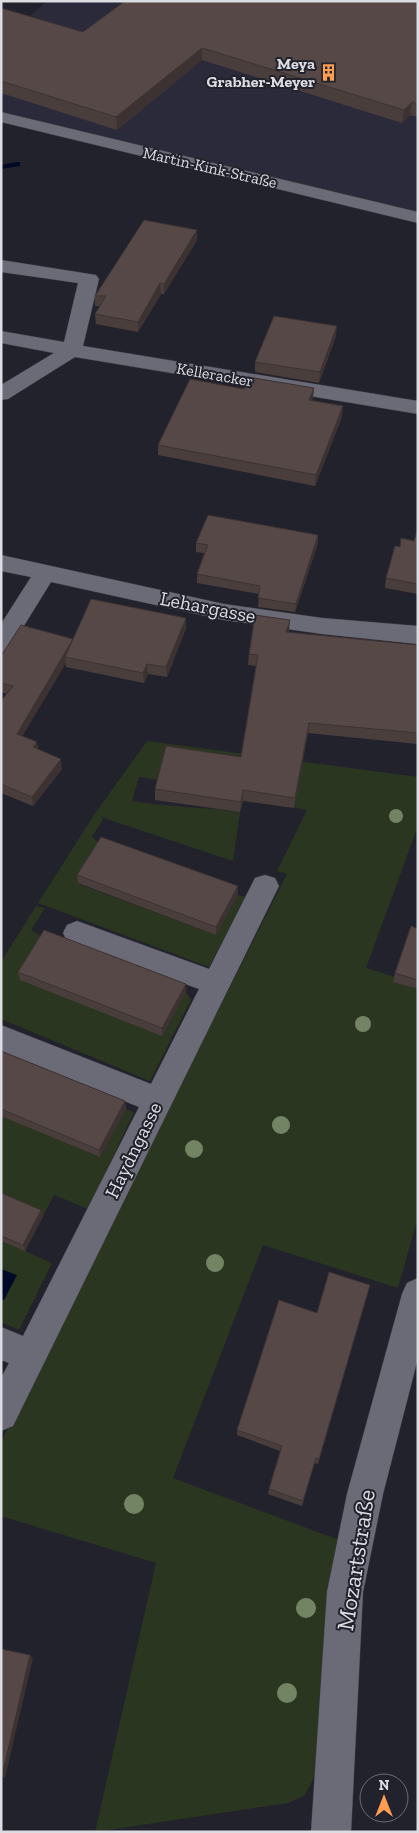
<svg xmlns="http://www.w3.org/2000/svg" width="419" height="1833" font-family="'Zilla Slab',serif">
<rect width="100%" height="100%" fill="#22222c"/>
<polygon fill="#2b2a3a" points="47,1 418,1 418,218 1,117 1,10 27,19"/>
<g fill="#2b3620">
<path d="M 147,741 L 418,777 L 418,826 L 366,968 L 418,984 L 418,1217 L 398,1288 L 263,1245 L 173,1478 L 339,1540 L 315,1776 L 305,1795 L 288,1803 L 95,1832 L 156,1563 L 1,1516 L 1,1442 L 287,874 L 277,871 L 307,810 L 160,780 L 139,777 L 132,801 C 168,807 204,807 240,812 L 233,861 L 101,817 L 103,819 L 92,837 L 101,845 L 79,884 L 216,935 L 238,895 L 245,897 L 209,967 L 38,903 L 94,815 Z"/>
<polygon points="36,906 45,908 31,930 45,938 162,1036 186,992 191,1000 150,1081 1,1019 1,962"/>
<polygon points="126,1109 134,1112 88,1209 54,1195 25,1251 52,1263 19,1330 1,1322 1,1115 100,1157"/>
</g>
<polygon fill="#000925" points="1,1269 17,1275 4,1300 1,1299"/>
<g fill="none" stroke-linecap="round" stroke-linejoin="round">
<polygon fill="#000925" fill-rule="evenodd" points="17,162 20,162 20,166 1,169 1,165"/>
<defs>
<g id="minor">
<polygon points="1,112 418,212 418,223 1,122"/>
<polygon points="1,260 96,275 99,279 83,346 418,401 418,414 75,357 8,399 1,400 1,385 54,353 1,343 1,331 64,342 78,283 1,272"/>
<polygon points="1,555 224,604 322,618 418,626 418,644 322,634 224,620 51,582 9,650 1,653 1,624 31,577 1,571"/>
<polygon points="265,875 275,878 279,886 13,1426 1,1431 1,1378 9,1363 1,1360 1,1327 23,1336 139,1107 1,1051 1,1025 151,1084 199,989 67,941 63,933 67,925 77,921 209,969 255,878"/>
<polygon points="418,1278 418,1358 383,1494 363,1592 351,1832 311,1832 327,1592 347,1494 402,1294 407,1283"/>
</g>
</defs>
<use href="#minor" stroke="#3d3d46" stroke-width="1"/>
<use href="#minor" fill="#6b6b77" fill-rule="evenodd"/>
</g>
<g fill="#738465">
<circle cx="396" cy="816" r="7"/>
<circle cx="363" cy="1024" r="8"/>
<circle cx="281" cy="1125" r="9"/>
<circle cx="194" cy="1149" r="9"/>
<circle cx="215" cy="1263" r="9"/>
<circle cx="134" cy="1504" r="10"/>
<circle cx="306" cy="1608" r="10"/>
<circle cx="287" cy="1693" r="10"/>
</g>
<g fill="#4a3e3d">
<polygon points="418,1 418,117 410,115 402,123 202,60 117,130 1,93 1,8 83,32"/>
<polygon points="197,240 164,294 161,294 138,332 96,324 95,314 100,306 95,306 95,296"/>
<polygon points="336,336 319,383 255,372 255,362"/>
<polygon points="314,388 312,401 343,406 342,417 315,486 158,455 158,445 244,389"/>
<polygon points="418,530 418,594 385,588 386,578 400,547 414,541"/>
<polygon points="196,543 318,543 295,612 258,607 259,594 197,583 197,574 204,553 196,552"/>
<polygon points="186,618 186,628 167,677 148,674 144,683 66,667 66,663 22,736 37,742 38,749 62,769 33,806 1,793 1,701 7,694 1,692 1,656 73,639"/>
<polygon points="289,632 418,645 418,744 308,733 294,808 243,801 240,812 155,800 155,789 241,757 256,666 248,665 249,654"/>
<polygon points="77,875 238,886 238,895 216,935 78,883"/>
<polygon points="418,929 418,989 393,982 395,973"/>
<polygon points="18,972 186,984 186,992 162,1036 20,980"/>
<polygon points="1,1051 125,1101 126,1109 100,1157 1,1116"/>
<polygon points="1,1193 41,1210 43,1216 25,1251 1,1241"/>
<polygon points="370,1285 318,1464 314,1463 302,1506 268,1494 269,1489 280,1451 237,1435 237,1430 317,1313"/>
</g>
<g fill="#3c3232">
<polygon points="202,48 202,60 117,130 116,117"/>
<polygon points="412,102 410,115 402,123 404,110"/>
<polygon points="197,230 197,240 164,294 164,284"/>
<polygon points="160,283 161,294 138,332 138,322"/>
<polygon points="337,326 336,336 319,383 320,372"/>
<polygon points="314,388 313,398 309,410 309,400"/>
<polygon points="343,406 342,417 315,486 316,475"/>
<polygon points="318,535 318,543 295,612 296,604"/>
<polygon points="186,618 186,628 167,677 166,667"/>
<polygon points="290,620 289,631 285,643 286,632"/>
<polygon points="73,639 65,657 66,663 18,743 17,734"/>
<polygon points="147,664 148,674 144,683 143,673"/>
<polygon points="309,723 308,733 294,808 295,798"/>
<polygon points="37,742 38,752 33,747"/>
<polygon points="61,759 62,769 33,806 32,797"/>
<polygon points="243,790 243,801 240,812 241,802"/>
<polygon points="238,886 238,895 216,935 216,927"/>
<polygon points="186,984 186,992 162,1036 162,1028"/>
<polygon points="125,1101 126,1109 100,1157 99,1150"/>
<polygon points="41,1210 43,1216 25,1251 23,1245"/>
<polygon points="30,1655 33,1658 5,1778 2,1776"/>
</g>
<g fill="#564847" stroke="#3c3232">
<polygon points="125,1 418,1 418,104 412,102 404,110 202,48 116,117 1,81 1,8 83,32"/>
<polygon points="144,220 197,230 164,284 160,283 138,322 95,314 106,296 95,296"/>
<polygon points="274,316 337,326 320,372 255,362"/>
<polygon points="248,377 314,388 309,400 343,406 316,475 158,445 190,379 244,389"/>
<polygon points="208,515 318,535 296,604 258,598 260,586 197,574 208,545 196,543"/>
<polygon points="417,530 418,584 386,578 395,546 400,547 401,538 414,541"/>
<polygon points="91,599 186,618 166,667 147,664 143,673 65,657"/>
<polygon points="255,615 290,620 286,632 418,645 418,733 309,723 295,798 243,790 241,802 155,789 166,746 241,757 258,655 249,654"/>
<polygon points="21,625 73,639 17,734 37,742 33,747 61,759 32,797 1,784 1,701 13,686 1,683 1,656"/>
<polygon points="101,837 238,886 216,927 77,875"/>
<polygon points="411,926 418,929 418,980 395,973"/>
<polygon points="44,930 186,984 162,1028 18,972"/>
<polygon points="1,1051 125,1101 99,1150 1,1109"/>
<polygon points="1,1193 41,1210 23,1245 1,1236"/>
<polygon points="329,1272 370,1285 319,1459 316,1458 303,1501 269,1489 282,1446 237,1430 279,1300 317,1313"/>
<polygon points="1,1649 30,1655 2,1776 1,1776"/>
</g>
<defs>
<symbol id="building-bare" viewBox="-9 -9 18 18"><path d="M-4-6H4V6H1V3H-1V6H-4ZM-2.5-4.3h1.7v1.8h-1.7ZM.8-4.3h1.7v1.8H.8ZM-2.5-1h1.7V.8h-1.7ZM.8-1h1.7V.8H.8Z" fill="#fc9d54" stroke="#22222c" stroke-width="2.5" paint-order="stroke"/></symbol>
</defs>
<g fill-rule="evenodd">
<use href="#building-bare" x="316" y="60" width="25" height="25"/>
</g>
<g text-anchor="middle" stroke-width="4" stroke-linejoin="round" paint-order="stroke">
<g font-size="16" font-weight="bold" fill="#dcdce3" stroke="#22222c" text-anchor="end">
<text x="315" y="69">Meya<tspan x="315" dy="18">Grabher-Meyer</tspan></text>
</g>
<g font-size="16" fill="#dcdce3" stroke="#22222c">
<text transform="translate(210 167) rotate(13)" y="6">Martin-Kink-Straße</text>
<text transform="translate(215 374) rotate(10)" y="6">Kelleracker</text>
</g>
<g font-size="20" fill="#dcdce3" stroke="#22222c">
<text transform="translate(208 607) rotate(11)" y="7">Lehargasse</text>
<text transform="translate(133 1150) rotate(-64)" y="7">Haydngasse</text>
</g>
<g font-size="24" fill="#dcdce3" stroke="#22222c">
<text transform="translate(356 1560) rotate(-81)" y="8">Mozartstraße</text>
</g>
</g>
<rect width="419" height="1833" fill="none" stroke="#dcdce3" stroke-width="5"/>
<g transform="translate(384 1798)"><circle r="24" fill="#22222c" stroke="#6c6c75"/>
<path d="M0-4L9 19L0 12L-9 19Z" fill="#fc9d54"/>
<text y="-8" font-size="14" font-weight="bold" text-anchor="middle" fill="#dcdce3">N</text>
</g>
</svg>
